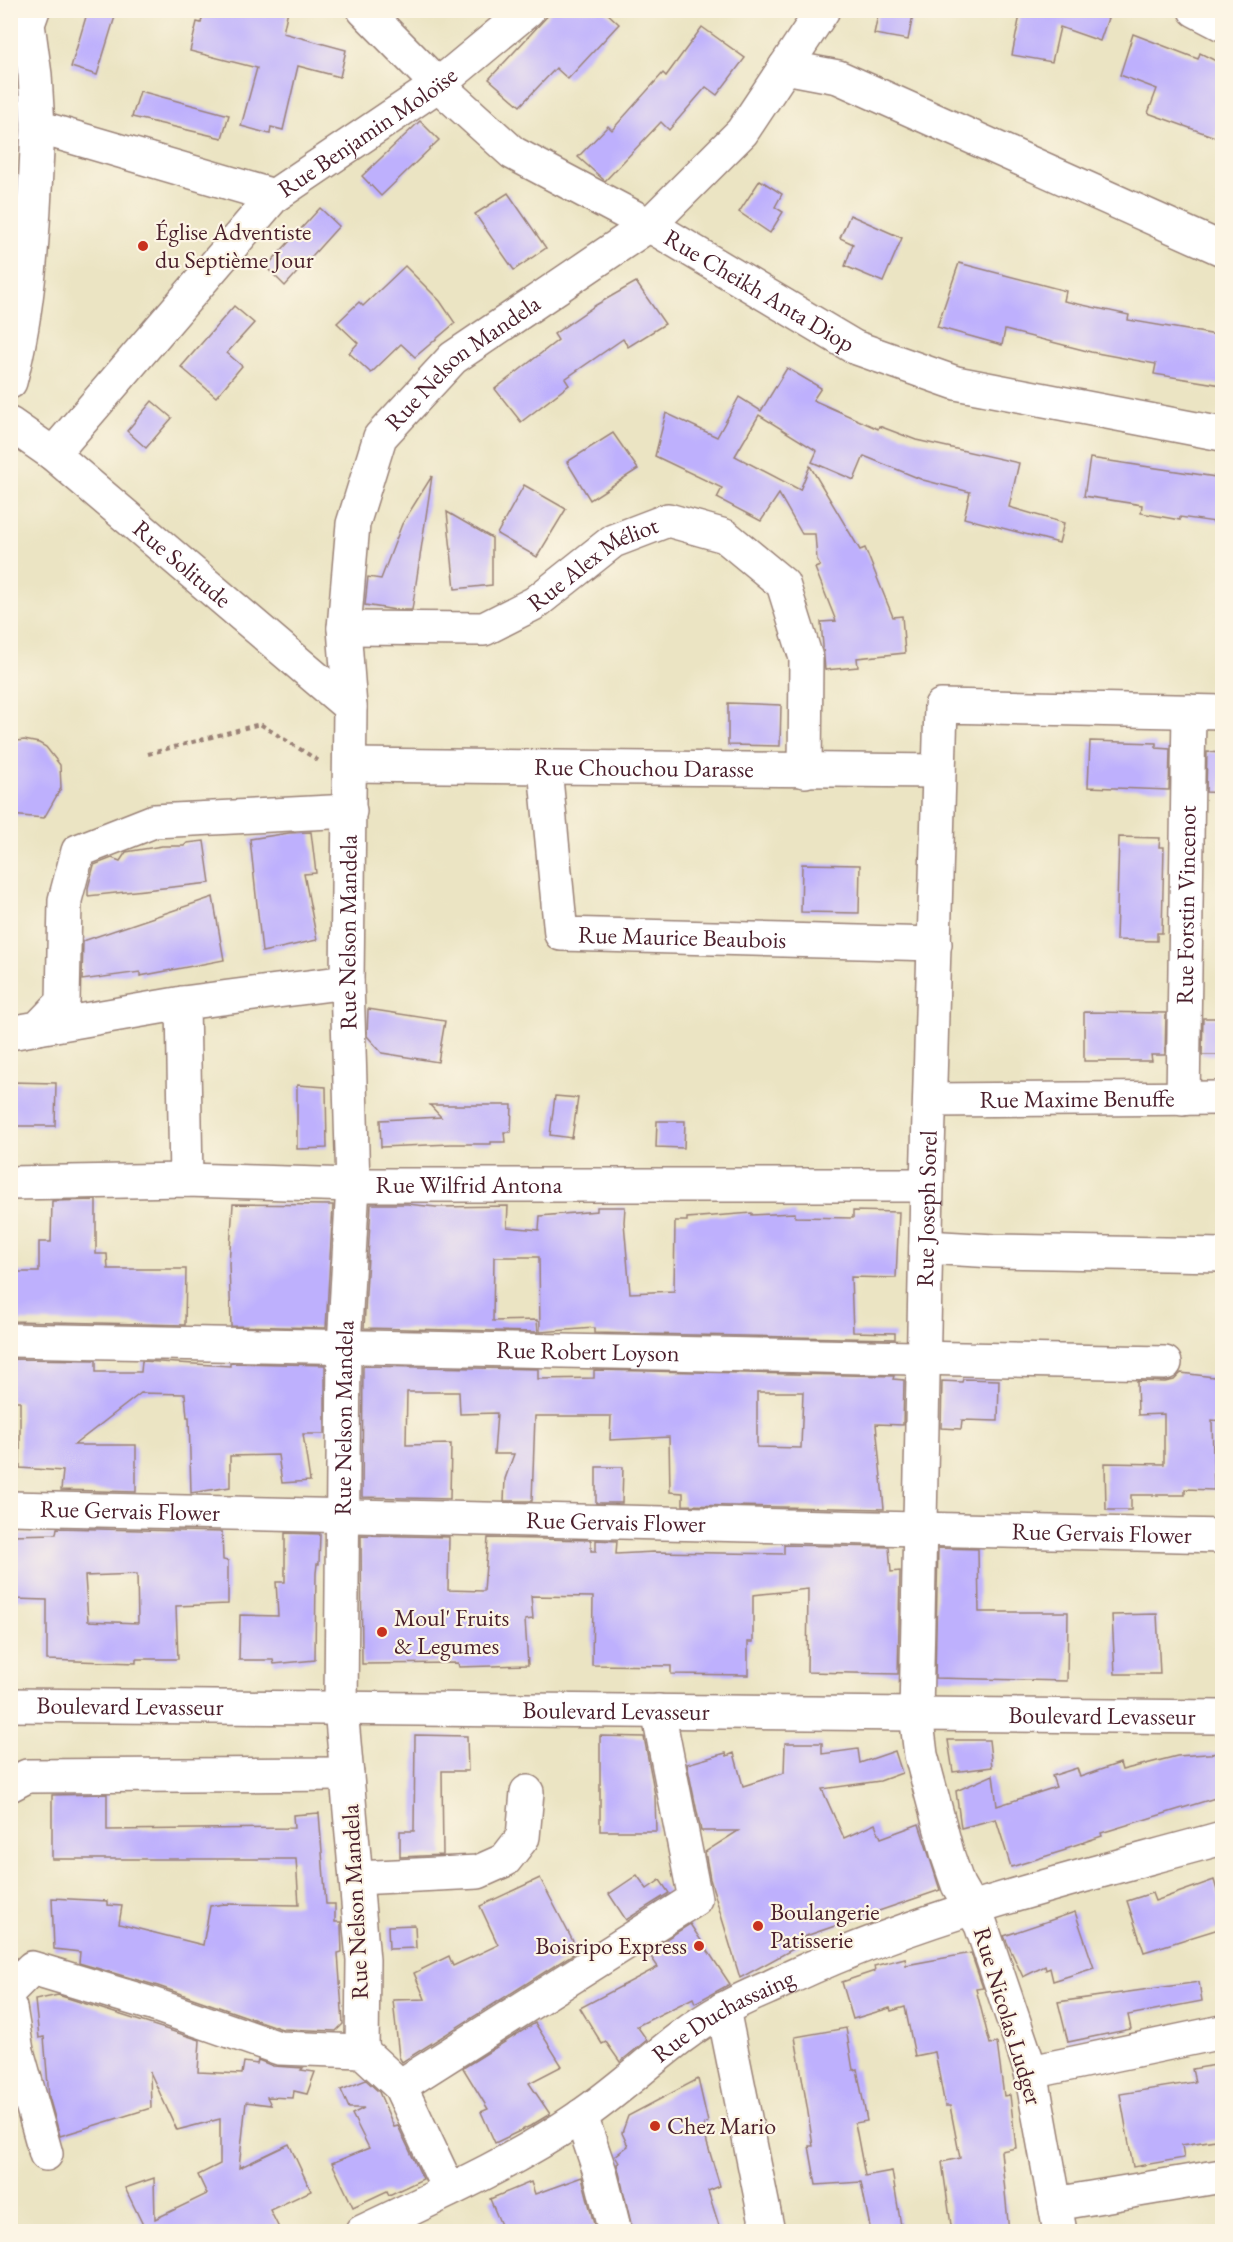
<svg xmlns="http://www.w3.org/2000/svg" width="1233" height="2242" font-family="'EB Garamond',serif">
<rect width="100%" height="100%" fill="#fcf5e5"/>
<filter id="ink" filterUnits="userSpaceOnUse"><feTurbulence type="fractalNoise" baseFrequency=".0167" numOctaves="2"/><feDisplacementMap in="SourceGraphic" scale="12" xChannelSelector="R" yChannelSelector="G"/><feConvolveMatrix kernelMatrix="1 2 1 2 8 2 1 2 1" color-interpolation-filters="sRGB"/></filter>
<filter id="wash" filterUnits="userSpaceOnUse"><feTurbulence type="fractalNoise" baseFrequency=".008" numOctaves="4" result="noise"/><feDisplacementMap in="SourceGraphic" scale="24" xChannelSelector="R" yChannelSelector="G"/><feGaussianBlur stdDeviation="1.35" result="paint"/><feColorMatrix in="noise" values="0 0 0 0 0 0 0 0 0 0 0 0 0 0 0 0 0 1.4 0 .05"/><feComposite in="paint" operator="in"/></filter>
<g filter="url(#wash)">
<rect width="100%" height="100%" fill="#ebe4c3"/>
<g id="blocks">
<g fill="#beb0fd" fill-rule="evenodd">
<polygon points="88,10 117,10 97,75 71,67"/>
<polygon points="204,10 288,10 283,33 346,50 340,77 298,66 283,130 271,127 270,134 241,126 257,68 190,51 197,22 201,23"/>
<polygon points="553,10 605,11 619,24 568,79 556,68 520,106 489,79"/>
<polygon points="879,10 914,10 908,40 874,34"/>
<polygon points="1021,10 1081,10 1108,18 1100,41 1060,27 1052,62 1012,55"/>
<polygon points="702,27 745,58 717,95 706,87 669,130 661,122 605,181 578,157 608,126 612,130 663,73 666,76"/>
<polygon points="1133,34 1198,59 1200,53 1222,64 1222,117 1215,137 1148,113 1157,89 1120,75"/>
<polygon points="140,91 229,115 222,138 132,117"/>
<polygon points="420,121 439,140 381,196 362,176"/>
<polygon points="760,180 782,194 775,207 783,212 770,233 739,212"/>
<polygon points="508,193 546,248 514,270 475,214"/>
<polygon points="320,208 339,226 285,286 266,267"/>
<polygon points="850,215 902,238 883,282 845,266 853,244 840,238"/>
<polygon points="959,263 1066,291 1064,301 1129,315 1128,320 1222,336 1222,385 1154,374 1156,364 1091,352 1005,330 1002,345 937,327"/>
<polygon points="405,266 440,301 455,323 415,357 401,344 371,373 349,353 358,343 337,323 359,302 363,306"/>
<polygon points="636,282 665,324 628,347 623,339 565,379 569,385 521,422 495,389 558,340 554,334 596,305"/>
<polygon points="234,306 254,323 227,353 242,366 216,397 181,367"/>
<polygon points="787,368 821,388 813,400 878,429 879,426 916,440 1019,463 1009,507 1064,523 1059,543 964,518 970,492 923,480 864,456 854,480 812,462 817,451 759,415 735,456 800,490 810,466 860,550 865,548 893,617 902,616 905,653 857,658 858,667 825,670 821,622 836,621 815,568 820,566 817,560 815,534 802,534 779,494 761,521 717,498 722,488 655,456 666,413 717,437 739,397 761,411"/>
<polygon points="152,401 172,418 146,448 127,431"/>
<polygon points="613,433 638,469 590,500 567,462"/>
<polygon points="1090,458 1222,478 1222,523 1180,517 1180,520 1141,513 1142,505 1084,496"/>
<polygon points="432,476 412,610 396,610 365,605 368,577 381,579 402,524"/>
<polygon points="524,485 566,509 537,557 497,534"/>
<polygon points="447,512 492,538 492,585 455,589"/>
<polygon points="728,703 781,705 780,746 728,745"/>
<polygon points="24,740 39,743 46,747 60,765 61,788 44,818 10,815 10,742"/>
<polygon points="1090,741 1156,743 1156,748 1170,749 1169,790 1088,787"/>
<polygon points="1207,752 1222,753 1222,793 1206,792"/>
<polygon points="311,832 316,873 304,874 317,940 262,952 250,839 289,833"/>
<polygon points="1119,837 1160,838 1159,847 1164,847 1162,933 1157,933 1157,941 1116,940"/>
<polygon points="204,841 210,883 88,896 88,888 94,865 112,858 120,861 126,852 162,846 184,846 187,843"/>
<polygon points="802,864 860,865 859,913 801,912"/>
<polygon points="213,897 224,960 140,976 140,972 82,980 83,941"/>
<polygon points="368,1009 445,1021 438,1062 382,1053 367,1036"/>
<polygon points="1084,1012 1166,1013 1165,1055 1151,1055 1152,1061 1084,1061"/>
<polygon points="1203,1018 1222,1018 1222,1055 1202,1055"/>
<polygon points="10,1082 56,1083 55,1126 10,1126"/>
<polygon points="297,1085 326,1087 327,1148 297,1149"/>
<polygon points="555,1096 578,1098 572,1138 550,1135"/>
<polygon points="430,1105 512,1105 511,1132 504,1132 505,1142 491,1142 491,1144 451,1144 381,1147 380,1120 441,1117"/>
<polygon points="657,1121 685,1121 684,1148 656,1147"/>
<polygon points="96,1200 96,1254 107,1254 108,1269 186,1269 185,1325 12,1321 12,1272 39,1272 39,1242 51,1242 52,1201"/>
<polygon points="233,1204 333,1205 326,1328 231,1326 229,1264"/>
<polygon points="371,1204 407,1204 436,1207 508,1206 507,1227 539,1230 540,1216 597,1211 597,1207 625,1207 624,1222 630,1293 674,1291 675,1221 687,1221 687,1218 752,1213 752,1215 795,1213 795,1217 853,1218 853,1211 899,1212 896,1278 851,1277 853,1332 895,1333 895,1339 594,1333 594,1328 540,1332 539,1257 494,1257 493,1321 537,1320 538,1332 364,1328"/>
<polygon points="12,1359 96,1360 96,1372 141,1372 142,1361 230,1366 230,1363 325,1365 325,1434 303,1434 310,1481 282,1483 278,1455 230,1456 230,1487 191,1493 189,1417 187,1417 185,1394 141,1393 74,1445 136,1445 136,1492 61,1490 63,1471 20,1468 20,1401 10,1401"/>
<path d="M 363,1366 L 538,1369 L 538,1379 L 594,1378 L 594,1370 L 894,1376 L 893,1379 L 904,1380 L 903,1425 L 876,1424 L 884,1509 L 683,1505 L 683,1493 L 670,1492 L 669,1437 L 610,1440 L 611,1416 L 535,1416 L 532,1501 L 504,1501 L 505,1479 L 514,1454 L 494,1454 L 497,1413 L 460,1414 L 459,1392 L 407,1392 L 406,1445 L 451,1444 L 450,1499 L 362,1497 ZM 757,1392 L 803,1392 L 801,1448 L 757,1447 Z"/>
<polygon points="1181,1373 1222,1378 1222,1421 1212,1420 1214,1490 1185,1489 1185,1495 1131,1495 1131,1510 1106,1510 1105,1463 1164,1464 1164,1414 1138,1415 1137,1381 1165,1382 1174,1380"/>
<polygon points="963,1379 999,1380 998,1421 962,1420 961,1429 941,1428 942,1381 962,1382"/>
<polygon points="596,1467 623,1467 622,1503 596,1503"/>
<path d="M 57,1528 L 222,1532 L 223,1560 L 228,1561 L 228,1604 L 176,1606 L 178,1659 L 136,1659 L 136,1663 L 47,1660 L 47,1600 L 14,1599 L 13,1564 L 10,1564 L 10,1535 L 56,1534 ZM 137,1574 L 138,1623 L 88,1621 L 85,1576 Z"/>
<polygon points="285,1533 320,1534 319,1564 317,1564 316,1573 315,1660 274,1664 273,1660 239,1660 240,1615 278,1616 276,1582 285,1582"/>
<polygon points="361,1535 449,1537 448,1590 484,1591 488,1538 591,1540 591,1551 596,1551 596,1540 617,1541 616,1554 654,1552 784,1554 784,1545 889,1547 891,1572 900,1571 898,1674 807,1672 808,1589 753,1595 753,1642 748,1642 748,1675 671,1674 671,1666 592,1665 593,1597 531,1596 533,1619 525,1620 528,1665 459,1667 458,1663 362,1664"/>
<polygon points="938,1548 978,1549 979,1612 1068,1612 1067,1681 935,1678"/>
<polygon points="1157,1614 1160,1674 1115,1674 1112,1615"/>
<polygon points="415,1735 467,1736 468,1771 442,1771 443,1855 400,1857 400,1831 414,1831"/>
<polygon points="600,1736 644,1737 655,1795 656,1831 600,1831"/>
<polygon points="948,1740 989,1740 992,1767 953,1772"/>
<polygon points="785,1743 822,1743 822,1754 858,1749 860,1763 895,1751 902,1773 880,1781 822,1789 844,1838 875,1824 881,1838 919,1824 940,1890 803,1937 806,1942 740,1978 710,1879 705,1852 738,1831 701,1831 687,1764 726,1753 727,1756 734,1753 743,1786 784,1773"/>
<polygon points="1222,1753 1222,1796 1101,1833 1102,1836 1066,1848 1066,1850 1011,1867 996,1819 961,1828 956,1791 993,1775 997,1806 1056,1787 1052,1776 1077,1768 1080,1777 1120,1763 1122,1770 1177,1756"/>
<polygon points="107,1794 107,1830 294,1828 293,1815 319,1813 326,1904 335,1904 335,1922 341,1922 341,1926 342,1952 338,1953 343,2024 336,2031 282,2029 158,1986 79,1963 80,1952 54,1949 52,1898 107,1901 107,1905 122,1906 119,1924 203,1945 210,1906 225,1904 299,1905 296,1859 52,1859 52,1795"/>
<polygon points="637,1875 647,1889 660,1880 669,1893 626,1920 609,1894"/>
<polygon points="540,1878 578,1951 402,2062 399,2057 393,2000 425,1999 414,1973 449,1956 453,1966 498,1945 480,1906"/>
<polygon points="1214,1880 1222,1907 1222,1928 1144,1952 1127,1901 1152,1893 1155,1901"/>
<polygon points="1075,1912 1094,1968 1053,1981 1050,1968 1046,1970 1045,1966 1023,1977 1004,1936"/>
<polygon points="690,1924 730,1984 695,2003 693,1998 637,2026 647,2040 620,2062 606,2042 602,2044 580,2008 658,1967 647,1951"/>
<polygon points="415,1925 416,1948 389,1949 388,1926"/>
<polygon points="971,1953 983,1988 976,1989 990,2044 997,2043 1004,2096 1010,2095 1016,2148 1001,2151 1009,2232 952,2232 942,2162 960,2158 950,2106 945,2106 935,2052 915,2056 905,2007 891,2011 890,2008 853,2019 842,1982 875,1971 874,1966 905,1958 906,1965"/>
<polygon points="1199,1982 1202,2001 1128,2015 1131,2029 1068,2042 1058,2002"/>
<polygon points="58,1995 200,2040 198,2072 242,2074 244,2062 257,2064 258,2060 273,2066 303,2068 301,2070 315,2072 307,2094 294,2091 293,2098 267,2097 271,2105 246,2102 239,2168 289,2144 311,2191 270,2210 281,2232 128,2232 143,2225 125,2188 154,2178 155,2219 207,2194 198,2175 220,2164 220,2119 177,2130 150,2072 151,2108 60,2136 49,2097 44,2037 39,2038 35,2000"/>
<polygon points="535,2023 562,2066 529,2083 550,2114 530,2126 495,2143 481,2112 488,2109 463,2068"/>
<polygon points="846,2028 853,2070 857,2069 867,2121 855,2123 865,2176 892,2171 902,2232 871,2232 861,2182 816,2185 809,2146 813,2146 807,2106 795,2037"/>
<polygon points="1222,2064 1222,2139 1182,2145 1184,2158 1133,2167 1120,2094 1195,2082 1192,2069"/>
<polygon points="698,2079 708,2122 704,2124 707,2143 720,2186 708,2191 721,2232 633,2232 617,2164 619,2163 615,2156 628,2146 622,2133 628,2116"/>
<polygon points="366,2080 379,2092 394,2127 398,2126 423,2179 389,2195 387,2191 353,2207 332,2163 369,2148 352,2114 364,2108 349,2108 341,2090"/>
<polygon points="582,2177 596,2232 504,2232 490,2199 531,2182 535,2194"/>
</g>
</g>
</g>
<g filter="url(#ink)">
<use href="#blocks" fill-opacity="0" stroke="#9a8277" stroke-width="1.5"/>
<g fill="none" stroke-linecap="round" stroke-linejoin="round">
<defs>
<g id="minor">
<polyline points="33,10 28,24 35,75 38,127 274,196"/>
<path id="s1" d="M 364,10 L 438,85 L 513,153 L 649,225 L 854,347 L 956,383 L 1222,434"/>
<polyline points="1195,10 1222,24"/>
<polyline points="785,67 838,77 1222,249"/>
<path d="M 10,382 C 32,299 34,212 38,127"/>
<path id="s2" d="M 10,424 L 53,454 L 350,707"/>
<path id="s3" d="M 53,454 L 274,196 L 438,85 L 528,10"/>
<path id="s4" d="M 344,628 L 484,629 L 535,603 L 613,541 L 668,520 L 725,536 L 783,584 L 806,658 L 805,771"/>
<path id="s5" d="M 350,765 L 939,771"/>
<path id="s6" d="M 545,768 L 561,934 L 935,944"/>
<polyline points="183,1003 186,1180"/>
<polyline points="38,1028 183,1003 347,982"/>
<polyline points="10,1033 38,1028 63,1002 65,900 78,851 154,821 350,811"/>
<path id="s7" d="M 1183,1099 L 1189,711"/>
<path id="s8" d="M 931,1100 L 1222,1098"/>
<path id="s9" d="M 10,1183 L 186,1180 L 353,1185 L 927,1185"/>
<polyline points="926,1247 994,1251 1222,1255"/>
<path id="s10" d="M 10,1340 L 1165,1363"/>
<path id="s11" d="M 10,1508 L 1222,1536"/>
<path id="s12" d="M 10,1705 L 1222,1717"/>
<polyline points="10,1785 27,1776 347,1774"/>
<polyline points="356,1878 478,1872 505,1860 523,1837 527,1792"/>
<polyline points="10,1990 32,1968 152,2004 279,2048 362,2051 400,2086 449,2190"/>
<polyline points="10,2008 17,2051 46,2154"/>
<polyline points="723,2009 768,2232"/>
<path id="s13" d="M 362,2051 L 363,1960 L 341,1708 L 344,1346 L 353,1185 L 347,982 L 350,707 L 344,628 L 353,524 L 380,437 L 453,358 L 649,225 L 742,132 L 823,10"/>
<polyline points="1031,2072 1222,2032"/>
<polyline points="400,2086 695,1899 658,1711"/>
<polyline points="581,2116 600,2172 615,2232"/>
<polyline points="1055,2204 1222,2176"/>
<path id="s14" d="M 362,2232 C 435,2197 511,2164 578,2118 C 629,2084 671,2038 724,2009 C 739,2000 756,1993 772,1986 C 914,1916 1070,1880 1222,1838"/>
<path id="s15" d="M 1060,2232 L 1031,2072 L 981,1925 L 958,1885 L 948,1856 L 921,1755 L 916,1714 L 927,1185 L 941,706 L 1222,712"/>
</g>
</defs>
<use href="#minor" stroke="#9a8277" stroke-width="36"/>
<polyline stroke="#9a8277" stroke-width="4" stroke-dasharray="4.5 4.5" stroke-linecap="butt" points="148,754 260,724 319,761"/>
<use href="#minor" stroke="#fff" stroke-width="33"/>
</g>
</g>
<g fill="#c8321e" stroke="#fcf5e5" stroke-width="2">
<circle cx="143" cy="246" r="6"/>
<circle cx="382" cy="1632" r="6"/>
<circle cx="758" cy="1926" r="6"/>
<circle cx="699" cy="1946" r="6"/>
<circle cx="655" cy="2126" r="6"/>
</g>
<g text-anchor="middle" stroke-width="4.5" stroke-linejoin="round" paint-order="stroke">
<g font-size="24" fill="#4a1f2b" stroke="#fcf5e5">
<text dy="8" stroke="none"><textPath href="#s3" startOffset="453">Rue Benjamin Moloïse</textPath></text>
<text dy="8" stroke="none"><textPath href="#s1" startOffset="489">Rue Cheikh Anta Diop</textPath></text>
<text dy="8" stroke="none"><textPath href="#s13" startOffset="1732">Rue Nelson Mandela</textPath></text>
<text dy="8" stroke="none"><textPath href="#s2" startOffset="222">Rue Solitude</textPath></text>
<text dy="8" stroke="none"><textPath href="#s4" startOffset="268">Rue Alex Méliot</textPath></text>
<text dy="8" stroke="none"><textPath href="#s5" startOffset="294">Rue Chouchou Darasse</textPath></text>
<text dy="8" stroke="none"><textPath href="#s7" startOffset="194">Rue Forstin Vincenot</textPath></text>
<text dy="8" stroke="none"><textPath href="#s13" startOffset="1120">Rue Nelson Mandela</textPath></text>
<text dy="8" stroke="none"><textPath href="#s6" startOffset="288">Rue Maurice Beaubois</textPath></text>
<text dy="8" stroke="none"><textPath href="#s8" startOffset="146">Rue Maxime Benuffe</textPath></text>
<text dy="8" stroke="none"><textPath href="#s9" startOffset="459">Rue Wilfrid Antona</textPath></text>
<text dy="8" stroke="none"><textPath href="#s15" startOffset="1046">Rue Joseph Sorel</textPath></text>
<text dy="8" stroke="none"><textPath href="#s10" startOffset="578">Rue Robert Loyson</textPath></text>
<text dy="8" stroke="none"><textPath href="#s13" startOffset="634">Rue Nelson Mandela</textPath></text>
<text dy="8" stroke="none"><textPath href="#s11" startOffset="120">Rue Gervais Flower</textPath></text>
<text dy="8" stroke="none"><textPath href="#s11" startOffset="606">Rue Gervais Flower</textPath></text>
<text dy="8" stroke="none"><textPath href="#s11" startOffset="1092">Rue Gervais Flower</textPath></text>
<text dy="8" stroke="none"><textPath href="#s12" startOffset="120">Boulevard Levasseur</textPath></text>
<text dy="8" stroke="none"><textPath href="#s12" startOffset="606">Boulevard Levasseur</textPath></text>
<text dy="8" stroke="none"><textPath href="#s12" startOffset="1092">Boulevard Levasseur</textPath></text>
<text transform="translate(355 1902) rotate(-93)" y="8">Rue Nelson Mandela</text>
<text transform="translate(1008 2016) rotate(73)" y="8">Rue Nicolas Ludger</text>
<text dy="8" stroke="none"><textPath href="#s14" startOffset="423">Rue Duchassaing</textPath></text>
</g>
<g font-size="24" fill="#4a1f2b" stroke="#fcf5e5" text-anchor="start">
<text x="155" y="240">Église Adventiste<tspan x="155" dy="28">du Septième Jour</tspan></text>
<text x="394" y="1626">Moul' Fruits<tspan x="394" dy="28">&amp; Legumes</tspan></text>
<text x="770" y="1920">Boulangerie<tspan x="770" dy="28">Patisserie</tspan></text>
<text x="687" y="1954" text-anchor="end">Boisripo Express</text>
<text x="667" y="2134">Chez Mario</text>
</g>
</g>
<rect width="1233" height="2242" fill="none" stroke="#fcf5e5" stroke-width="36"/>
</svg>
